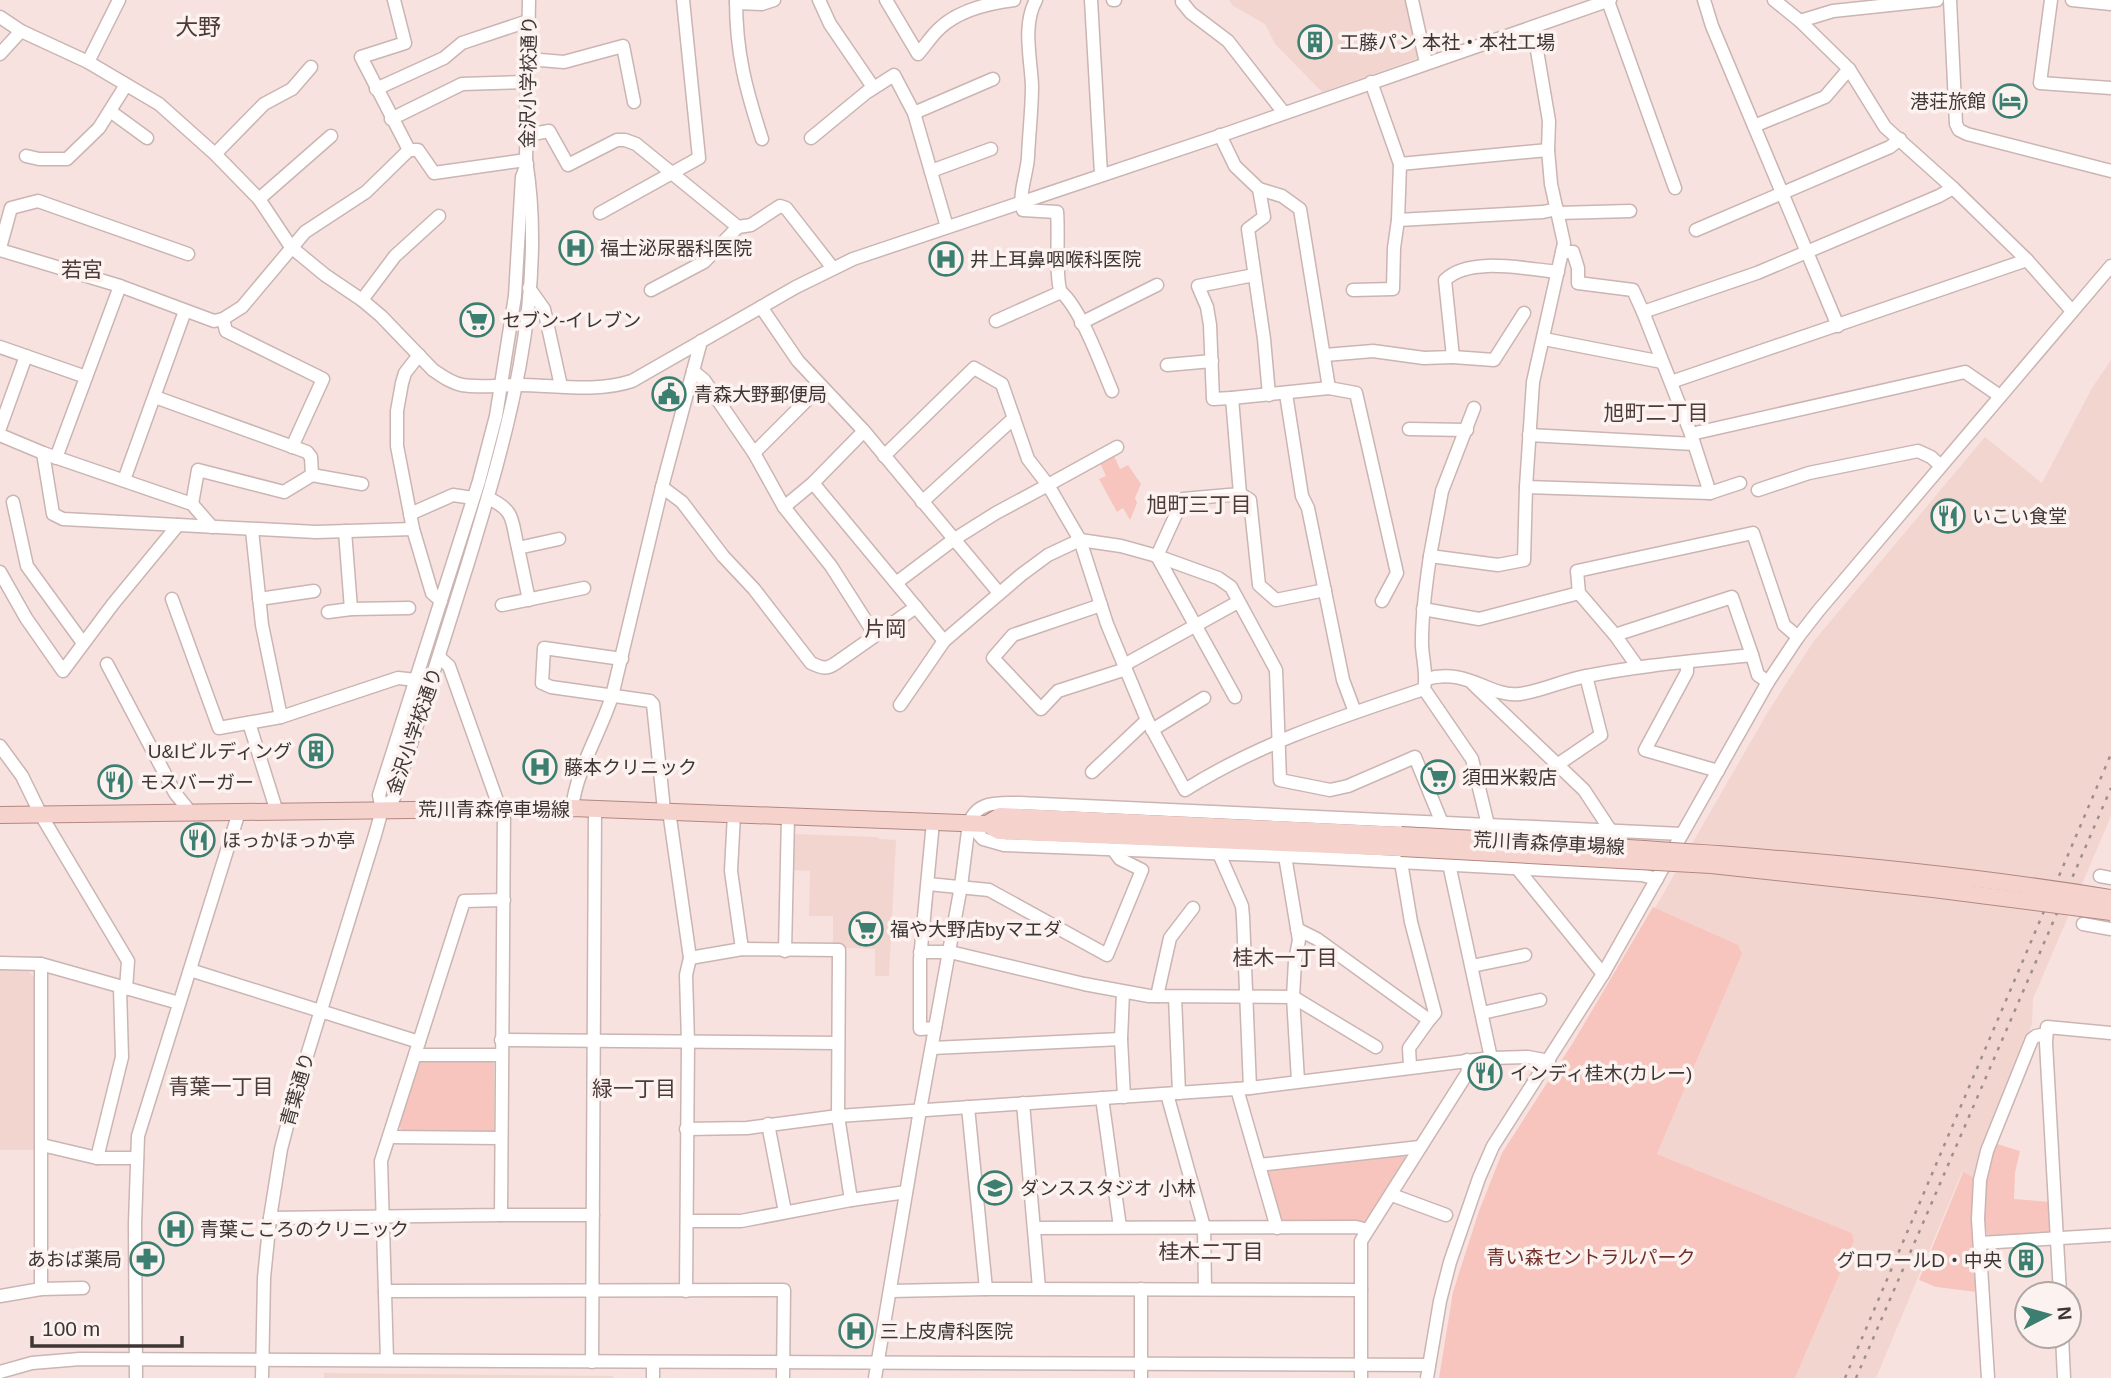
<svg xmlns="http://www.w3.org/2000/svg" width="2111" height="1378" font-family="Helvetica,'Noto Sans JP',sans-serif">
<rect width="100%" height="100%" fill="#f8e2df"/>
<g fill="#f3d5d0">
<polygon points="1229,0 1408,0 1421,57 1322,92 1275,44 1265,24 1233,6"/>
<polygon points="2111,360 2111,816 2033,999 2032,1024 1973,1177 1962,1172 1876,1378 1795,1378 1854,1241 1852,1233 1657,1154 1742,954 1655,908 1769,710 1813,642 1985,437 2042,483 2092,388"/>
<polygon points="795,834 877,837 880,839 896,840 889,976 875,976 875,949 844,948 844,945 833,945 833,916 809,916 810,871 790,870 792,837"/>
<polygon points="0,970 28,971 35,978 36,1150 0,1150"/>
<polygon points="324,1373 613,1376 613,1378 324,1378"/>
</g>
<g fill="#f7c5be">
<polygon points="1114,456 1120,469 1128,465 1141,484 1135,498 1137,503 1130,520 1123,508 1117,512 1099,479 1106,476 1100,463"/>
<polygon points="1653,907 1738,945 1742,954 1657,1154 1852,1233 1854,1241 1795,1378 1439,1378 1453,1292 1479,1211 1502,1153 1574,1041"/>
<polygon points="421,1060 491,1061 494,1063 494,1131 491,1133 403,1132 399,1127 418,1064"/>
<path d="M 1994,1143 L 2020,1151 L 2015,1173 L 2014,1199 L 2051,1202 L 2050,1234 L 1988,1237 C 1979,1207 1986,1174 1994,1143 Z"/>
<polygon points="1403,1153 1406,1159 1365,1221 1284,1223 1280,1219 1265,1171 1268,1168"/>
<polygon points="1963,1172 1973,1177 1972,1211 1977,1292 1936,1287 1919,1280"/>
</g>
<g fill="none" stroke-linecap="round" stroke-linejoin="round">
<defs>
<g id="minor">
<polyline points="394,0 405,43 361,57 409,150"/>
<path d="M 736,0 C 736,53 746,90 762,139"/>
<path d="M 886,0 L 918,54 C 925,46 932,35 940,28 C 959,10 990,3 1014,0"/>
<path d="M 1036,0 C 1022,26 1031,58 1032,86 C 1032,109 1029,133 1028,157 C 1027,174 1018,194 1023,210 L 1057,212 C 1059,230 1055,280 1061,292"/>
<polyline points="1091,0 1101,174"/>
<polyline points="1113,0 1115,0"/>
<polyline points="1412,0 1426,63"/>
<polyline points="1704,0 1712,26 1838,326"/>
<polyline points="1774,0 1800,21 1849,69 1885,127 1953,188 2027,260 2072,311"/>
<polyline points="1950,0 1956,124 1959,130 1967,134 2111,171"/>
<polyline points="2051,0 2040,83 2111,88"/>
<polyline points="2072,0 2111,4"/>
<polyline points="1608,1 1675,188"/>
<polyline points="1182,2 1191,13 1228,41 1284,113"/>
<polyline points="736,3 762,4 774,0"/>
<path d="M 0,17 L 21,31 L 88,62 L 159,104 L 215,154 L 259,199 L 291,247 L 325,275 L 362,300 L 381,316 L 433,370 C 442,376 451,383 462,385 C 480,388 500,385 517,385 C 556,385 595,393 632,381 L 796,287 L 853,259 L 1231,132 L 1610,0"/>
<polyline points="1800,21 1833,11 1937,0"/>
<polyline points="0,54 21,31"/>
<polyline points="528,59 564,62 623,46 634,102"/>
<polyline points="88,62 119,0"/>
<polyline points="1371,82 1400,164 1398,220 1543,212 1557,209"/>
<polyline points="376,89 444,58 462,43 528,21"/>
<polyline points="869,91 894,75 914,113 947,227"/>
<polyline points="110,111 147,138"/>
<polyline points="914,113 993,79"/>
<polyline points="391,119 462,84 528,82"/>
<polyline points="1754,126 1825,97 1849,69"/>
<polyline points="527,135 549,131 568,165 617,140 625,140 636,144 738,227"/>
<polyline points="811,138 873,87 830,24 819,0"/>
<polyline points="409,150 418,150 434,173 526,160"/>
<polyline points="215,154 264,104 292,89 311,67"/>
<polyline points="26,156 39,159 67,159 99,128 126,85"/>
<polyline points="1400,164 1548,150"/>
<polyline points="931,171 991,149"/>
<polyline points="1259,189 1264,217 1248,229 1264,339 1269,395"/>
<polyline points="259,199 331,136"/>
<polyline points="600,213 699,158 683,0"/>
<polyline points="1558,213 1630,211"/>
<polyline points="1696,230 1890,147 1900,139"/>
<polyline points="0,248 11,208 38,201 188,254"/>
<polyline points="0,250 120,286 214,321 223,319 242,307 305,232 366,192 409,150"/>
<polyline points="1562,252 1573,252 1578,268 1578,283 1633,290 1643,312"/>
<polyline points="529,288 544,309 561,386"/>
<polyline points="651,290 704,262 738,227 751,225 780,206 786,208 832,267"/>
<polyline points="1353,290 1393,289 1394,248 1398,220"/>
<polyline points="362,300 395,256 439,216"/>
<polyline points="761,307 798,361 864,431 999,593"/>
<polyline points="223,319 226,331 323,379 292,447"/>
<path d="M 996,321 L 1061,292 C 1081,309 1101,365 1112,391"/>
<polyline points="1081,323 1157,285"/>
<polyline points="1544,339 1662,362"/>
<polyline points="0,347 86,377"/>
<polyline points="419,355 405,373 402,383 397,411 397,446 413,529 432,593 441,601"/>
<path d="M 1325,355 L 1373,351 L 1424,358 L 1453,357 L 1445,280 C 1469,256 1526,269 1558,272"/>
<polyline points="1453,357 1494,360 1524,313"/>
<polyline points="1167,365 1212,361"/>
<polyline points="693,371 704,380 754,453 784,507 831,566 875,635"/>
<polyline points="1671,382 2027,260"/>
<polyline points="1329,388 1356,393 1397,573 1382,601"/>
<polyline points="1286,394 1302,496 1308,508 1343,680 1355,712"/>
<polyline points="155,397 307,452 311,457 312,475"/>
<polyline points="1232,398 1213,399 1210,325 1207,307 1198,286 1254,275"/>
<polyline points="0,428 26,356"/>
<polyline points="1409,429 1467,430"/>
<polyline points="1691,434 1965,372 2000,396"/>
<polyline points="0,435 43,453 192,504 212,527"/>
<polyline points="1529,435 1694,444"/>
<polyline points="43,453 53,514 63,519 316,532 413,529"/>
<polyline points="754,453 821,386"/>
<polyline points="884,456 974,368 1002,384 1028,459 1048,485 1117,447"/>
<polyline points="56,458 120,286"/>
<polyline points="124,480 185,311"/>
<polyline points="813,483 944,641"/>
<path d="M 662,487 L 682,502 L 723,556 L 754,589 L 811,663 C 822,668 826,670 836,663 L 916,607"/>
<polyline points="1526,487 1710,493 1740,483"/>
<polyline points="1758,490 1809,473 1918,451 1931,457 1941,466"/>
<polyline points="1710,493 1691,434 1643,312 1757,273 1939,196 1953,188"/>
<polyline points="1240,494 1250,500 1259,585 1276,600 1325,590"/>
<path d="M 488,498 C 516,511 511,520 518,548"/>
<polyline points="13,502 27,566 83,643"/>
<polyline points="922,502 1014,418"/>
<polyline points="192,504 198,470 284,492 312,475 362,484"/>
<polyline points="784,507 813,483 864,431"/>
<polyline points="410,514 453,495 473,498"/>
<polyline points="252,530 262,625 281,717"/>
<polyline points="345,531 351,609"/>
<polyline points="1157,556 1183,499 1240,494 1232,398 1329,388 1300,209 1282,196 1259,189 1235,166 1220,135"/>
<polyline points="1157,556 1235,697"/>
<polyline points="1430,556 1442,491 1474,408"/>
<polyline points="0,572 26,618 63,671 113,604 178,525"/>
<path d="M 896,583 L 953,540 L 996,513 L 1048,485 L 1080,540 L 1107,624 L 1124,665 L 1147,720 L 1185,790 C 1259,743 1341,717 1424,689"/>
<polyline points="172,599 219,728 281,717 398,678 416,680"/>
<polyline points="259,599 314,591"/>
<polyline points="529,600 518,548 559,539"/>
<polyline points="502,605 584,588"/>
<polyline points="1101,605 1013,635 993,658 1041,709 1058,691 1126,669"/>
<polyline points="1423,609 1479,619 1579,593"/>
<polyline points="328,612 351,609 409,608"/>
<polyline points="1615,635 1732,597 1752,655"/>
<polyline points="439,657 449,666 500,809"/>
<polyline points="622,659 544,648 542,683 551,687 650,701 653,704 664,810"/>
<polyline points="1687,662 1687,672 1645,750 1718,771"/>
<polyline points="107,664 175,793 191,813"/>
<polyline points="1124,665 1238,602"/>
<polyline points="1637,666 1615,635 1579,593 1577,571 1753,533 1784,625 1798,637"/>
<path d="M 1426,679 C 1467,667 1491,698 1520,694 C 1542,691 1564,680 1587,676 C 1641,665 1696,661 1752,655 L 1758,675 L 1768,682"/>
<polyline points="1473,684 1584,790 1611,831"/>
<polyline points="900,705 944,641 1021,575 1048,555 1080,540 1121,546 1157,556 1218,578 1231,587 1276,670 1280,780 1330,790 1348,786 1415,757 1442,823"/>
<polyline points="249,723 277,812"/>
<polyline points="1152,730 1204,698"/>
<polyline points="0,746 22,776 41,815 128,961 126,989"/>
<polyline points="1557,765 1601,735 1586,676"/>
<polyline points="1092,772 1147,720"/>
<path d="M 572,808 C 577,768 600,734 612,696 L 662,487 L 701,341"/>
<path d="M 382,810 L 394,798 C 418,721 443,643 467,566 C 507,436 548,296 526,160 L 529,0"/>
<polyline points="669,811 690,958 686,975 688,1042 686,1291"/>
<polyline points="734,814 731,871 742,949"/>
<polyline points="933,822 920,959 920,1029 935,1028"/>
<polyline points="969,823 983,839 1004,845 1285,856 1642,875 1657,879"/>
<path d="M 1488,825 L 1472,759 L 1424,689 C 1428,672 1421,656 1422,639 C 1422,611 1426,584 1430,556 L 1498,565 L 1524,560 L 1526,487 L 1533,382 L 1564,243 L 1551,184 L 1548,150 L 1549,121 L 1533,27"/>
<polyline points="1220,856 1242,906 1243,917 1250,1088"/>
<polyline points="1285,856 1299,940 1295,961 1293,997 1298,1081"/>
<polyline points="1401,862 1411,922 1435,1013 1429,1020"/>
<polyline points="1449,864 1491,1058"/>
<polyline points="1516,867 1603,974"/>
<polyline points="2100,876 2111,878"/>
<polyline points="928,884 989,890 1107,955 1142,870 1120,859 1114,851"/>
<polyline points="2083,924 2111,929"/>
<polyline points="1297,929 1317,939 1429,1020 1409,1048 1410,1066"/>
<polyline points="785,951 788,816"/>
<polyline points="920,952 950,952 1084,984 1149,996 1293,997 1376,1047"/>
<polyline points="690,958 742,949 839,950 838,1116 851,1200"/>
<polyline points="0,963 41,964 179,1003"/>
<polyline points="41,964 41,1289"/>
<polyline points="1472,966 1525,955"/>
<polyline points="190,970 419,1042"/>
<polyline points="1123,992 1121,1039 1124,1097"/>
<polyline points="1157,996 1170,938 1193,908"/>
<polyline points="1175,997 1179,1093"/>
<polyline points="1482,1013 1540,1000"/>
<polyline points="501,1040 838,1043"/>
<polyline points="932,1048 1121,1039"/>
<polyline points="415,1055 501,1055"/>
<polyline points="1237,1089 1277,1228"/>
<polyline points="1167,1094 1204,1227 1205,1289"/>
<polyline points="1102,1098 1120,1227"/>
<polyline points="1023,1103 1039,1288"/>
<polyline points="968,1107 986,1289 1361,1290"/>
<polyline points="768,1124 785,1212"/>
<polyline points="686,1129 747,1128 838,1116 1250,1088 1491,1058 1528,1057 1549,1061"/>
<polyline points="389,1137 501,1138"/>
<polyline points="42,1145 97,1158 137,1158"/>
<polyline points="97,1158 122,1057 120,988"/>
<polyline points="1259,1165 1420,1147"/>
<polyline points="1392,1195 1446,1215"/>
<polyline points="501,1215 593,1215"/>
<polyline points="270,1218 501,1215 504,809"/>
<polyline points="688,1221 741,1221 851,1200 906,1192"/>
<polyline points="1035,1228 1356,1227 1367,1230"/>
<polyline points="1980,1243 2111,1235"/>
<polyline points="385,1291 784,1290 783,1378"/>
<polyline points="890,1291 986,1289"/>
<polyline points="2060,1294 2046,1043 2047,1027 2111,1033"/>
<polyline points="0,1296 41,1289 83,1288"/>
<polyline points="2062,1336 2064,1378"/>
<polyline points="387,1360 381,1161 464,901 504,900"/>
<polyline points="592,1362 595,808"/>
<polyline points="653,1362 653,1378"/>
<polyline points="0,1372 32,1363 80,1359 1429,1365"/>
<polyline points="136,1378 135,1224 138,1136 239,812"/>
<polyline points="262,1378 264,1278 270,1218 281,1149 297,1088 375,835 382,810 379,795 479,481 496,416 515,296 522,177 527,164"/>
<path d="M 875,1378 L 920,1110 L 961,886 L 969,823 C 978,800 999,803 1020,803 L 1682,834"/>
<polyline points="1141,1378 1141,1289"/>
<polyline points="1361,1378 1361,1241 1468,1072 1467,1060"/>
<polyline points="1427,1378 1440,1301 1450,1262 1479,1178 1493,1146 1603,974 1768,682 1798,637 1819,610 2111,266"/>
<polyline points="1988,1378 1978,1219 1980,1180 1987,1151 2032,1039 2036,1036 2046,1034"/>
</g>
<g id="major">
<polyline points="0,815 572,808 987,824 999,831 1401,848"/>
<polyline points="987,824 1000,816 1401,835"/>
</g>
</defs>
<use href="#minor" stroke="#cab5b2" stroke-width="15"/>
<use href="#major" stroke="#b28882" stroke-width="18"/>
<use href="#minor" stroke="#fff" stroke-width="12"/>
<use href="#major" stroke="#f6d2cd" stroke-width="16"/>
<g stroke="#9e8f8d" stroke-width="2.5" stroke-dasharray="3.5 7" stroke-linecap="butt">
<polyline points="1845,1378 2111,754"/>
<polyline points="1856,1378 2111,788"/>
</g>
<defs>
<g id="major-bridge">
<path d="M 1401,835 C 1639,848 1876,860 2111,898"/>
<polyline points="1401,848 1711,865 1933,889 2111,912"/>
</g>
</defs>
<use href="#major-bridge" stroke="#b28882" stroke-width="18" stroke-linecap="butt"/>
<use href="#major-bridge" stroke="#f6d2cd" stroke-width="16"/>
</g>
<defs>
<symbol id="building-ring" viewBox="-11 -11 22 22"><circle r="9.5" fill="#fcf3f1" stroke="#3c7f70" stroke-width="1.5"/><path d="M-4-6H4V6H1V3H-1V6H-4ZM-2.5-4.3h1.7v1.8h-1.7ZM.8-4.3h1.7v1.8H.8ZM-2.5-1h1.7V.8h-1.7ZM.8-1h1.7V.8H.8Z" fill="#3c7f70"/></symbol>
<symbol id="hotel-ring" viewBox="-11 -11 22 22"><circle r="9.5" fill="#fcf3f1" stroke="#3c7f70" stroke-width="1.5"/><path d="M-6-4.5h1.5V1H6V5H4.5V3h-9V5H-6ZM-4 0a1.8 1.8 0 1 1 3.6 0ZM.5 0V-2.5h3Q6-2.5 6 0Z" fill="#3c7f70"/></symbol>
<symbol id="hospital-ring" viewBox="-11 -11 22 22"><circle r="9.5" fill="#fcf3f1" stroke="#3c7f70" stroke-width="1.5"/><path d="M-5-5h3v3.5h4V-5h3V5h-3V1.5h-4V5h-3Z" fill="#3c7f70"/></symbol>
<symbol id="supermarket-ring" viewBox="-11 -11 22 22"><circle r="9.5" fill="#fcf3f1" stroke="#3c7f70" stroke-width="1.5"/><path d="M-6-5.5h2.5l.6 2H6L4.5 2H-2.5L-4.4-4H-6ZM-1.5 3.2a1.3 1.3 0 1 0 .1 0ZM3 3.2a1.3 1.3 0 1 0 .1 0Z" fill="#3c7f70"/></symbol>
<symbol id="civic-ring" viewBox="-11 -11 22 22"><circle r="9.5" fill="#fcf3f1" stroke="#3c7f70" stroke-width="1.5"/><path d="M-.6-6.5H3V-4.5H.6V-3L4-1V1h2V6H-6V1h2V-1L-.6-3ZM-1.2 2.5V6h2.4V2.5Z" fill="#3c7f70"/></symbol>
<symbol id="restaurant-ring" viewBox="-11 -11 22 22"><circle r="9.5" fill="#fcf3f1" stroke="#3c7f70" stroke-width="1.5"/><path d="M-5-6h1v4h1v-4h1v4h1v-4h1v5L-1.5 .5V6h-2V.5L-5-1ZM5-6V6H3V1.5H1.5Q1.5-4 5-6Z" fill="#3c7f70"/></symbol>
<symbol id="school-ring" viewBox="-11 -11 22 22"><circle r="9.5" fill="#fcf3f1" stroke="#3c7f70" stroke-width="1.5"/><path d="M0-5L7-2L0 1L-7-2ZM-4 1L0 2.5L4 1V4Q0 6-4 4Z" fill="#3c7f70"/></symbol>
<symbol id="pharmacy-ring" viewBox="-11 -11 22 22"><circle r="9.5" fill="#fcf3f1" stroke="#3c7f70" stroke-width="1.5"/><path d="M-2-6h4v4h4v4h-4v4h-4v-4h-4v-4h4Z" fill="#3c7f70"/></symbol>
</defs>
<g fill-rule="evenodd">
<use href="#building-ring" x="1296" y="23" width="38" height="38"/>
<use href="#hotel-ring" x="1991" y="82" width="38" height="38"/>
<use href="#hospital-ring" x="557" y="229" width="38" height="38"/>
<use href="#hospital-ring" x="927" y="240" width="38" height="38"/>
<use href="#supermarket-ring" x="458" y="301" width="38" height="38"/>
<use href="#civic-ring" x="650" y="375" width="38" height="38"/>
<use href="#restaurant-ring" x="1929" y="497" width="38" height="38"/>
<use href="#building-ring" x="297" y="732" width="38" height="38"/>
<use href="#hospital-ring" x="521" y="748" width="38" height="38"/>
<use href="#supermarket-ring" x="1419" y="758" width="38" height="38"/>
<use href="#restaurant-ring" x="96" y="763" width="38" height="38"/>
<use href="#restaurant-ring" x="179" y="821" width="38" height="38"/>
<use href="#supermarket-ring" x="847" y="910" width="38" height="38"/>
<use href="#restaurant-ring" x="1466" y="1054" width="38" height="38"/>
<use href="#school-ring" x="976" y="1169" width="38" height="38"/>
<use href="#hospital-ring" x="157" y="1210" width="38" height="38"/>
<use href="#pharmacy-ring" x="128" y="1240" width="38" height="38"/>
<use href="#building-ring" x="2007" y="1241" width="38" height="38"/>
<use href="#hospital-ring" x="837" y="1312" width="38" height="38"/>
</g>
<g text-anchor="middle" stroke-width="7" stroke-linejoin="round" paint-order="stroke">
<g font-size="19" fill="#3e3634" stroke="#fcf3f1" text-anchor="start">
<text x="1340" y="49">工藤パン 本社・本社工場</text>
<text x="1986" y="108" text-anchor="end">港荘旅館</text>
<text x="600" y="255">福士泌尿器科医院</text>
<text x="970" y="266">井上耳鼻咽喉科医院</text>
<text x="502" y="327">セブン-イレブン</text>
<text x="694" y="401">青森大野郵便局</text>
<text x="1972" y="523">いこい食堂</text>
<text x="292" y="758" text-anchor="end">U&amp;Iビルディング</text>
<text x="564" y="774">藤本クリニック</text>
<text x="1462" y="784">須田米穀店</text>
<text x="140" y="789">モスバーガー</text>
<text x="222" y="847">ほっかほっか亭</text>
<text x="890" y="936">福や大野店byマエダ</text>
<text x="1510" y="1080">インディ桂木(カレー)</text>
<text x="1020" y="1195">ダンススタジオ 小林</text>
<text x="200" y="1236">青葉こころのクリニック</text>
<text x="122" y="1266" text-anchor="end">あおば薬局</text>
<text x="2002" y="1267" text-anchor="end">グロワールD・中央</text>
<text x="880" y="1338">三上皮膚科医院</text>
</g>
<g font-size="19" fill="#3e3634" stroke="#fcf3f1">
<text transform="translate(528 82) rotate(-89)" y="7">金沢小学校通り</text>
<text transform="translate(414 731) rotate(-71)" y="7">金沢小学校通り</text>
<text x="494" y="816">荒川青森停車場線</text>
<text transform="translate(1549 843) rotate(3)" y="7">荒川青森停車場線</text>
<text transform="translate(297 1089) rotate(-74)" y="7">青葉通り</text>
</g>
<g font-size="19" fill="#71312b" stroke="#fcf3f1">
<text x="1591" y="1264">青い森セントラルパーク</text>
</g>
<g font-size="21" fill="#4d3b39" stroke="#fcf3f1">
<text x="82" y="277">若宮</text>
<text x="1656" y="420">旭町二丁目</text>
<text x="1199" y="512">旭町三丁目</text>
<text x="885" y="636">片岡</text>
<text x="1285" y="965">桂木一丁目</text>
<text x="221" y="1094">青葉一丁目</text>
<text x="634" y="1096">緑一丁目</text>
<text x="1211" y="1259">桂木二丁目</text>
</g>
<g font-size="23" fill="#4d3b39" stroke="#fcf3f1">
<text x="198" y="35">大野</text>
</g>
</g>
<g transform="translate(2048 1315) rotate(84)"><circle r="33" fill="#fcf3f1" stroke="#b0a7a5" stroke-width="2"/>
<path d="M0-5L12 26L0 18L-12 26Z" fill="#3c7f70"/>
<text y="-10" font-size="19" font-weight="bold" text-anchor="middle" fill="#3e3634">N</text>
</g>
<path d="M32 1336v10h150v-10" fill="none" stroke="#3e3634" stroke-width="3.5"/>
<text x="42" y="1336" font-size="21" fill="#3e3634" stroke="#fcf3f1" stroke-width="5" paint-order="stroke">100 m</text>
</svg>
